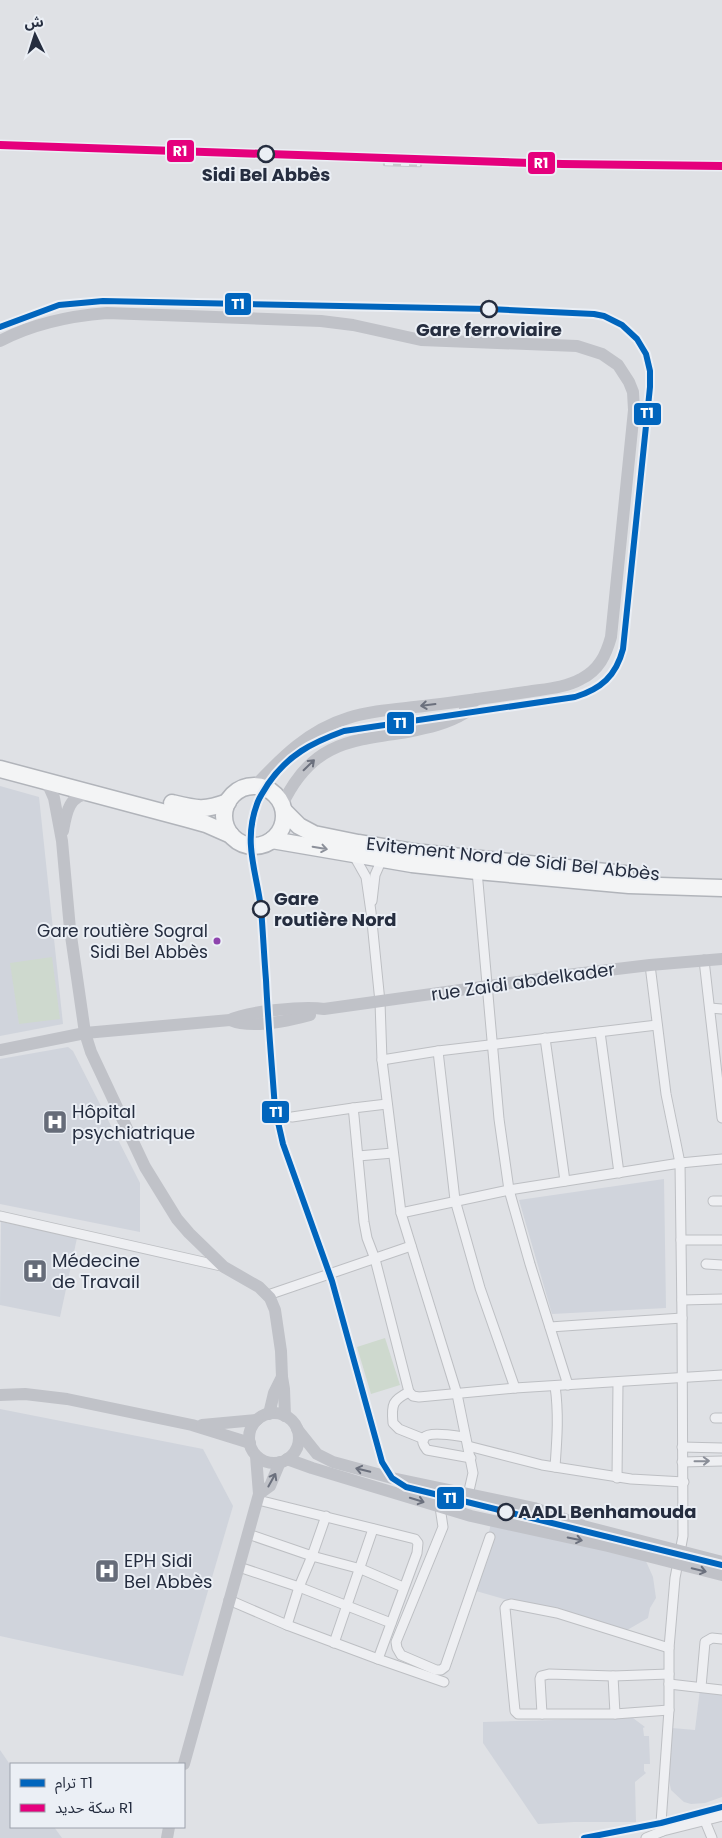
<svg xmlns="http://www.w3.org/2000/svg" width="722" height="1838" font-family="Poppins,'Noto Sans Arabic',sans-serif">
<rect width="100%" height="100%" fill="#dfe1e5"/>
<g fill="#d0d4dc">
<polygon points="0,786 39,797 63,1024 0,1036"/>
<polygon points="68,1047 73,1051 140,1183 140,1232 0,1204 0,1059"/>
<polygon points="664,1179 666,1308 552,1314 519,1200"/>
<polygon points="1,1222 77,1238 60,1317 0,1305"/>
<polygon points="0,1409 203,1449 233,1506 183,1676 0,1636"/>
<polygon points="491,1523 645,1559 653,1577 656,1598 650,1608 648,1618 622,1633 476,1591"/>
<polygon points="700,1689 722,1690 722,1797 705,1803 691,1804 684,1802 671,1790 669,1780 672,1728 695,1730"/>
<polygon points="633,1718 645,1727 643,1728 644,1736 649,1736 650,1764 644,1764 644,1771 646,1773 635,1782 636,1822 574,1822 538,1824 483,1743 483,1722"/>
<polygon points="0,1750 11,1766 11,1827 54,1827 62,1838 0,1838"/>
</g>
<g fill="#ced9ce">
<polygon points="52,957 60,1019 19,1024 10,963"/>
<polygon points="385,1338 400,1385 371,1394 357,1347"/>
</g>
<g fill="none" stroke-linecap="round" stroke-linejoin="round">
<defs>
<g id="street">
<polyline points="353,854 366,877 371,912 380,1002 382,1060 401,1213 457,1394 473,1473 468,1495"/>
<polyline points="477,871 499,1119 509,1190 530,1264 568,1385"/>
<polyline points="372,901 375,875 382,859"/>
<polyline points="704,960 722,1118"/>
<polyline points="650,965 666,1094 680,1163 682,1318 683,1536 675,1578 669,1648 669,1710 661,1823 663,1831"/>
<polyline points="710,1008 722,1009"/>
<polyline points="600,1032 619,1173"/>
<polyline points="545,1038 565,1181"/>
<polyline points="438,1051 455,1200 480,1288 515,1388"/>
<polyline points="382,1060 438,1051 657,1025"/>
<polyline points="387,1104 353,1108 354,1116 364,1222 367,1238 375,1259 409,1392 413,1396 419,1397 515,1388 722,1375"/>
<polyline points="292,1117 353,1108"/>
<polyline points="358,1156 393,1153"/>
<polyline points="713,1201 722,1201"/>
<polyline points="401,1213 509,1190 680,1163 722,1159"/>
<polyline points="0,1216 221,1266"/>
<polyline points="681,1240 722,1240"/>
<polyline points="706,1264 722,1265"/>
<polyline points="268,1295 411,1246"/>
<polyline points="682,1300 722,1299"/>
<polyline points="550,1327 682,1318"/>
<path d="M 555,1386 C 559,1414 557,1439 555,1467"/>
<path d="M 409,1392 C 393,1400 391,1404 393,1423 L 399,1429 L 424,1439"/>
<polyline points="715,1418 722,1418"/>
<path d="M 465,1437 C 456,1436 408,1426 427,1450 L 471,1458"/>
<polyline points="468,1446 542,1465 631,1479 684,1482"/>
<polyline points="682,1447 722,1448"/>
<polyline points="682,1462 722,1461"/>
<polyline points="617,1478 618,1383"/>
<polyline points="440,1507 443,1527 396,1642 397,1648 401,1655 436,1670 441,1670 445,1667 490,1537"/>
<polyline points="248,1534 312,1556 326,1516"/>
<polyline points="239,1567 299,1587 391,1623"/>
<polyline points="229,1600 287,1625 378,1659 417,1553 418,1543 415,1539 258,1500"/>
<polyline points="287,1625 299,1587 312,1556 361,1569 403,1587"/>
<polyline points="334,1643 373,1529"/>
<polyline points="669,1648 557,1613 511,1604 507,1605 505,1608 515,1711 518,1714 615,1714 669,1710"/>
<polyline points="378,1659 444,1682"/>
<polyline points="613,1676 615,1714"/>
<polyline points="669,1684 722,1690"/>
<polyline points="701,1687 705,1642 712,1638 722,1639"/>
<polyline points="542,1714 540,1679 541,1676 549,1674 613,1676 669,1674"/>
<polyline points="705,1821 712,1838"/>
<polyline points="646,1838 663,1831 722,1816"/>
</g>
<g id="highway">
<polyline points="0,769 188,819 206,824 231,835"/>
<circle cx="254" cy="816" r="30"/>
<path d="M 172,803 C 197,809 204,811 228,802"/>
<polyline points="284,811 299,826 314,834 358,843 413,852 625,874"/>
<polyline points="272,840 412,864 477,871 629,885 722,888"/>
</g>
</defs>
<use href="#street" stroke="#bdbfc3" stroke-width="11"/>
<use href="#highway" stroke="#b1b4ba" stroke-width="19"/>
<use href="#street" stroke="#eeeff2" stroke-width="9"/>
<g stroke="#c0c2c8" stroke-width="12">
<path d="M 0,341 C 34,323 69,316 107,313 L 321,321 L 353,325 L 421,340 L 577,346 L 602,354 L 618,365 L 629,382 L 633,392 L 634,410 L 611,637 C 606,655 599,670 581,679 C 565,688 544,689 526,692 C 492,697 458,702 424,706 C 399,709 372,710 348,718 C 309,730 282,757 254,787"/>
<polyline points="47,782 54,798 62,841 70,929 85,1033 91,1052 145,1167 177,1219 189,1233 224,1267 259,1287 270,1298 275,1310 281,1351 282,1377 284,1389 285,1416"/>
<path d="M 282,805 C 311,744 346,741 407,732 C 428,728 447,724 465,713 L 465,709 L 477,699"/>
<path d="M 63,831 C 66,814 69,793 91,794"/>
<path d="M 230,1020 C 251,1029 288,1021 310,1015"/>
<path d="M 0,1050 L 85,1033 L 230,1020 C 247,1011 305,1006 324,1009 L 575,974 L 650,965 L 722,959"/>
<polyline points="0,1395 25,1394 67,1399 192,1425 250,1443"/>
<circle cx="274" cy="1438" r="25"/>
<polyline points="269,1414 274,1393 282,1377"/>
<polyline points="202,1425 257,1420"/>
<polyline points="297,1429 317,1454 333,1462 392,1478 534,1508 583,1526 722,1562"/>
<polyline points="287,1459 312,1468 471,1516 608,1546 722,1575"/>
<polyline points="259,1494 270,1486 280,1462"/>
<polyline points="184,1764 259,1494 256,1456"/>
<polyline points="167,1838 169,1827"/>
</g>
<use href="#highway" stroke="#f3f4f5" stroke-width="16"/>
<defs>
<g id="rail">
<polyline points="0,145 562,164 722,166"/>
<polyline points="385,164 420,165"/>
</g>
</defs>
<use href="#rail" stroke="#c7c9cd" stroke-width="4.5"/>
<use href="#rail" stroke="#ebeff5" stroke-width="2.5" stroke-dasharray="8" stroke-linecap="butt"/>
<defs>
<polyline id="rail-1" points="0,145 562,164 722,166"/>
</defs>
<use href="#rail-1" stroke="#ebeff5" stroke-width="11"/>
<use href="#rail-1" stroke="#e5007d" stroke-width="8"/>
<defs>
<g id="tram-1">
<path d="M 0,327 L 59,305 L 103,301 L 489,309 L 594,314 L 604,316 L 622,325 L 637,339 L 646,354 L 650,371 L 650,387 L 623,649 C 616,676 601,689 575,697 L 344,731 C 311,743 288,755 268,784 C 264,791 259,797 257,804 C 243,842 256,870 261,908 C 263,932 264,956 266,980 C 268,1023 272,1066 275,1109 L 283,1144 L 332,1281 L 382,1462 L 392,1478 L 406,1487 L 722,1565"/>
<polyline points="584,1838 661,1823 722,1807"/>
</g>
</defs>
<use href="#tram-1" stroke="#ebeff5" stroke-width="10"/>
<use href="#tram-1" stroke="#0065bd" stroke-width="6"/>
</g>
<defs><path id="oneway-shaft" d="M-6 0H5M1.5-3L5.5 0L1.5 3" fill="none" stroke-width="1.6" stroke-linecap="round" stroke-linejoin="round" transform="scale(1.25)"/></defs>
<g stroke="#6b707d">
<use href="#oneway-shaft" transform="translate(428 705) rotate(173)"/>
<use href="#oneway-shaft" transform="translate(309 765) rotate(-44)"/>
<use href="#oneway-shaft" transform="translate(363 1470) rotate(-166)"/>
<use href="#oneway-shaft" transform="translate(272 1480) rotate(-61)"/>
<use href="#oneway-shaft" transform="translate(417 1500) rotate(17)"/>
<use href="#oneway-shaft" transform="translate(575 1539) rotate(12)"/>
<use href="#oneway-shaft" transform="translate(699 1570) rotate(13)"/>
</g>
<use stroke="#8c909a" href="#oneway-shaft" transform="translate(320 848) rotate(10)"/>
<use stroke="#8a8e98" href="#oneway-shaft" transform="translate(702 1461) rotate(-1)"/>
<defs>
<symbol id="hospital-square" viewBox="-11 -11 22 22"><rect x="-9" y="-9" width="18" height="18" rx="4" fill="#666c79" stroke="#ebeff5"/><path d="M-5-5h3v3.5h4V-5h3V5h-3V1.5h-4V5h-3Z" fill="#fff"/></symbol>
</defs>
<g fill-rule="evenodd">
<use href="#hospital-square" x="41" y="1108" width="28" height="28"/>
<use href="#hospital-square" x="21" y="1257" width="28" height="28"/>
<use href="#hospital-square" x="93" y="1557" width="28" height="28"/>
</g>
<g fill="#ebeff5" stroke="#252d3f" stroke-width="2.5">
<circle cx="266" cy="154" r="8"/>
<circle cx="489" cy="309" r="8"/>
<circle cx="261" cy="909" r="8"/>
<circle cx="506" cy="1512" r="8"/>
</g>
<circle fill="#8e44ad" stroke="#ebeff5" stroke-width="2" cx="217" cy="941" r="4.5"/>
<g text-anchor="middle" stroke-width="4" stroke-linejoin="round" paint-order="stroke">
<g font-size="17" fill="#252d3f" stroke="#ebeff5" text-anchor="end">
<text x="208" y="937">Gare routière Sogral<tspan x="208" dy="21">Sidi Bel Abbès</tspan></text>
</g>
<g font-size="18" font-weight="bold" fill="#252d3f" stroke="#ebeff5">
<text x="266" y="181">Sidi Bel Abbès</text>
<text x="489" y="336">Gare ferroviaire</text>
<text x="274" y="905" text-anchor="start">Gare<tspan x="274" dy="21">routière Nord</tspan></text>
<text x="518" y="1518" text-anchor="start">AADL Benhamouda</text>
</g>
<g font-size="18" fill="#252d3f" stroke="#ebeff5">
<text transform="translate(513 859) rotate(6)" y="6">Evitement Nord de Sidi Bel Abbès</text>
<text transform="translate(523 982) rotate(-8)" y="6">rue Zaidi abdelkader</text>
</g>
<g font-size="18" fill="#252d3f" stroke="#ebeff5" text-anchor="start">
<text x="72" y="1118">Hôpital<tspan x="72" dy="21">psychiatrique</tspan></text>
<text x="52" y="1267">Médecine<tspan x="52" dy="21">de Travail</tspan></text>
<text x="124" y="1567">EPH Sidi<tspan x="124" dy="21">Bel Abbès</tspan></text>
</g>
</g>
<g stroke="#ebeff5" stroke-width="2">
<rect x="166" y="139" width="29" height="24" rx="5" fill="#e5007d"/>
<rect x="527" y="151" width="29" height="24" rx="5" fill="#e5007d"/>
<rect x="224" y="292" width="28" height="24" rx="5" fill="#0065bd"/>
<rect x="633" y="402" width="29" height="24" rx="5" fill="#0065bd"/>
<rect x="386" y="711" width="29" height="24" rx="5" fill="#0065bd"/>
<rect x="261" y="1100" width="29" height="24" rx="5" fill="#0065bd"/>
<rect x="436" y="1486" width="29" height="24" rx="5" fill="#0065bd"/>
</g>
<g font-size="14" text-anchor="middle" font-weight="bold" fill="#fff">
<text x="180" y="156">R1</text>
<text x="541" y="168">R1</text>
<text x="238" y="309">T1</text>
<text x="647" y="418">T1</text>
<text x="400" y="728">T1</text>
<text x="276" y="1117">T1</text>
<text x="450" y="1503">T1</text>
</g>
<rect x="10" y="1763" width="175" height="65" fill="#ebeff5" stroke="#9ca1ac"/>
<rect x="20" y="1779" width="25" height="8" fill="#0065bd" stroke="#9ca1ac"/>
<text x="55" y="1788" font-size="15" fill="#252d3f">ترام T1</text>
<rect x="20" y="1804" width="25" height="8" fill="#e5007d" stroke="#9ca1ac"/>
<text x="55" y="1813" font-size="15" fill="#252d3f">سكة حديد R1</text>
<g transform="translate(35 35) rotate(356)" stroke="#ebeff5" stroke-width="4" paint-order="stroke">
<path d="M0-4L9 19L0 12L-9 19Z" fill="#252d3f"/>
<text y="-8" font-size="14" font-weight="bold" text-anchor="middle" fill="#252d3f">ش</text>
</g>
</svg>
